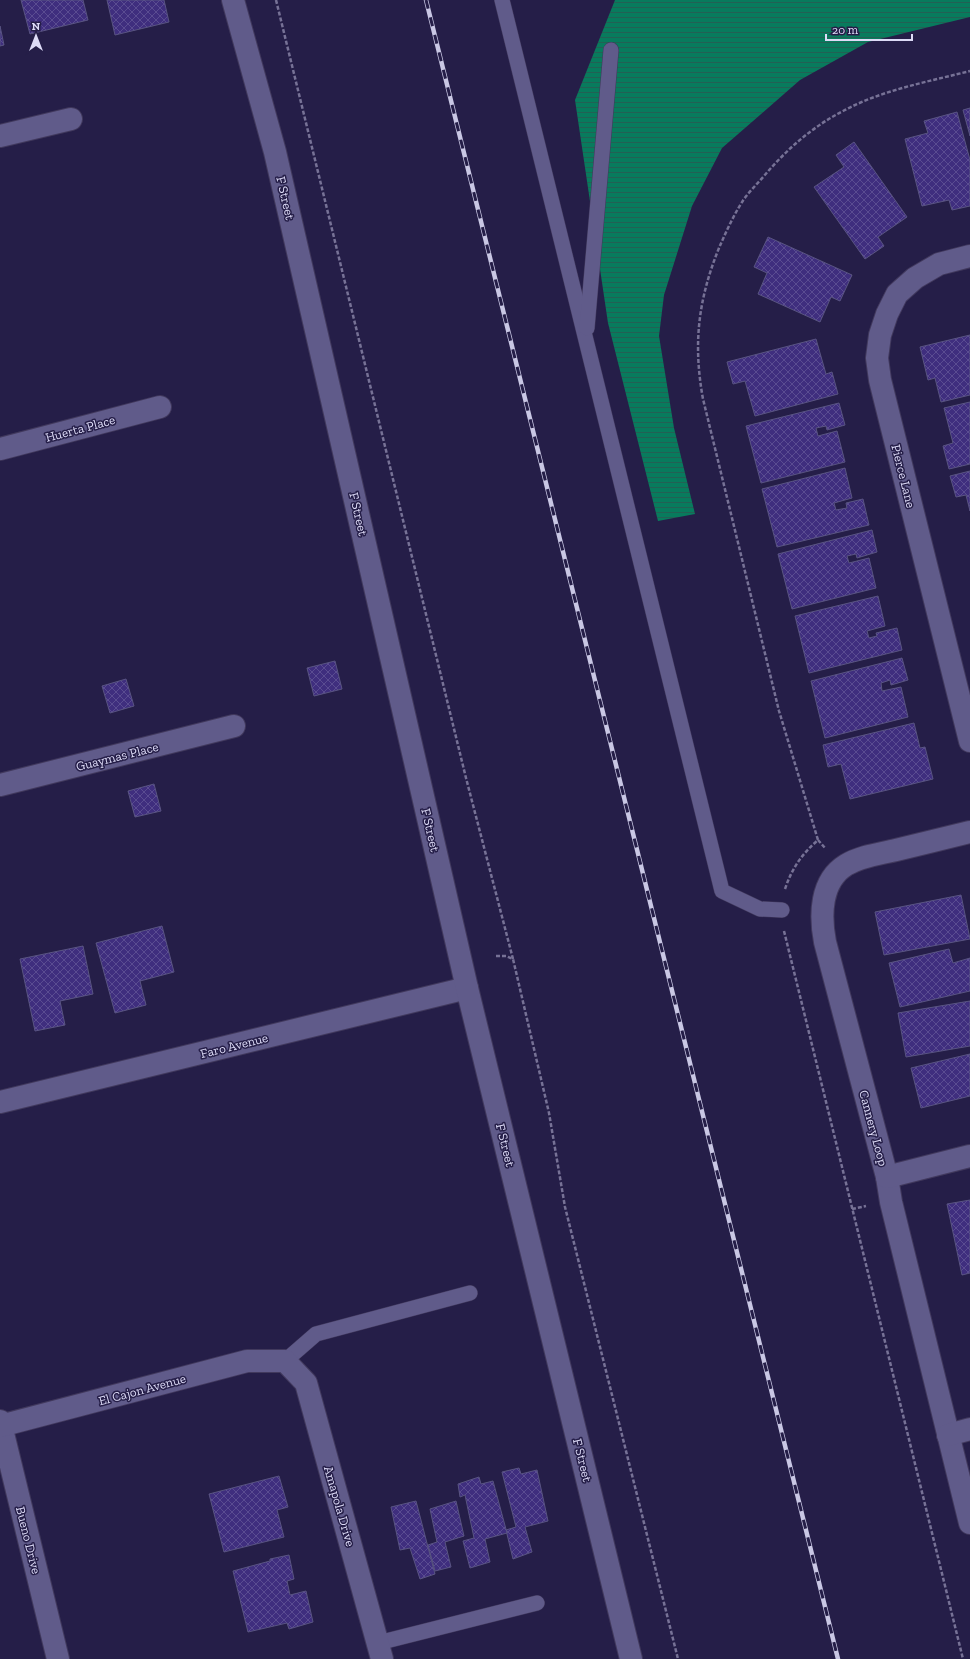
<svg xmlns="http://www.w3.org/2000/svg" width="970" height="1659" font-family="'Zilla Slab',serif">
<defs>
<pattern id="water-rules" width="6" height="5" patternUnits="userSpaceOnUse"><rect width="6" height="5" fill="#087b5d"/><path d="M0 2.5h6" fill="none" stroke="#226154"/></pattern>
<pattern id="building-cross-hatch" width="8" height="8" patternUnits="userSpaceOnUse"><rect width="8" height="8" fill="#3f2e7e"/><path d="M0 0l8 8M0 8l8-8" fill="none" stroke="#5a4c91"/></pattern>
</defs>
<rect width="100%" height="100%" fill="#251e48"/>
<polygon fill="url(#water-rules)" points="615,0 970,0 970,17 868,42 800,80 722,148 692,206 664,295 659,336 674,428 695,514 658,521 608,323 575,100"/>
<g fill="url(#building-cross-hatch)" stroke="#595482">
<polygon points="21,0 83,0 88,20 30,34"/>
<polygon points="107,0 164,0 169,22 115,35"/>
<polygon points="0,26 4,45 0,46"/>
<polygon points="970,108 970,136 963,110"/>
<polygon points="957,112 970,160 970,206 952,210 949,200 922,206 905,139 928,133 924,121"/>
<polygon points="854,142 907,217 878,237 884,246 865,259 814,187 844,167 836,155"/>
<polygon points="768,237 852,275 840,301 831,297 820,322 758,294 767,273 754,267"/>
<polygon points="970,335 970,395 941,402 935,378 928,380 920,347"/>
<polygon points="816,339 826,374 832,372 838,394 755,416 745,381 733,384 727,362"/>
<polygon points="970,402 970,464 949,469 943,446 953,443 944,408"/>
<polygon points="839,403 845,425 827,430 826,426 816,428 818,436 837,431 845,462 761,483 746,426"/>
<polygon points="845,468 852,498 834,503 836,510 847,508 846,503 863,499 869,525 777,547 762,489"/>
<polygon points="970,471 970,511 966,495 956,497 950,476"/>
<polygon points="872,530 877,552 857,558 856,554 847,556 849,563 869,558 876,588 792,609 778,554"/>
<polygon points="878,596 885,626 867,631 869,638 877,636 876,633 897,628 902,650 809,673 795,616"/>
<polygon points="902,658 908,680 891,685 890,680 881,683 882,691 901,687 908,717 825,738 811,681"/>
<polygon points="335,661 342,689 314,696 307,668"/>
<polygon points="126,679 134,706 110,713 102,686"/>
<polygon points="914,723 920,748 925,747 933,779 850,799 841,764 828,767 823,745"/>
<polygon points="154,784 161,811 135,817 128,791"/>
<polygon points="961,895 970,939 884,955 875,912"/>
<polygon points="162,926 174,972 140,981 146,1005 115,1013 96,943"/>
<polygon points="83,946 93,994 60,1001 65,1025 35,1031 20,959"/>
<polygon points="949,949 953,963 970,958 970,991 900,1007 889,963"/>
<polygon points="970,1001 970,1046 906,1057 898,1013"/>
<polygon points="970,1054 970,1096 921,1108 911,1068"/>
<polygon points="970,1200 970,1273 962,1275 947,1204"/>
<polygon points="519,1468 521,1474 537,1470 548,1521 525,1527 532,1552 513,1559 506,1530 516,1527 502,1472"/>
<polygon points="279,1476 288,1507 277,1510 284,1537 224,1552 209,1494"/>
<polygon points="479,1477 481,1484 493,1481 507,1533 485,1539 490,1562 470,1568 463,1541 474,1538 465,1495 460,1497 458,1484"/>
<polygon points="416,1501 435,1574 420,1579 410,1548 400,1550 391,1507"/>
<polygon points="456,1501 464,1536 445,1542 451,1567 435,1571 428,1545 437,1542 430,1509"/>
<polygon points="289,1555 294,1579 287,1581 290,1595 306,1591 313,1622 289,1629 287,1623 248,1632 233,1571 270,1561 270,1559"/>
</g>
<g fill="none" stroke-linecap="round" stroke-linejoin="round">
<defs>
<g id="lane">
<polyline points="502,0 722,891 760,909 782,910"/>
<polyline points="587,328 611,50"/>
<polyline points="285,1361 316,1334 470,1293"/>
<polyline points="378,1643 537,1603"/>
</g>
<g id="street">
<polyline points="0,136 71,119"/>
<polyline points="970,256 939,264 915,278 897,294 887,314 880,335 877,358 880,380 970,741"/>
<polyline points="0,449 160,407"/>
<polyline points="0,785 234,726"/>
<path d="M 970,832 C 945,838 921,844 896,850 C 879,854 861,856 846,865 C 820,881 820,916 825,942 L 887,1177 L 891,1202 L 970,1523"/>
<polyline points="0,1102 467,988"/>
<polyline points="887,1177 970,1156"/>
<polyline points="0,1421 58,1659"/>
<polyline points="0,1426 247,1361 285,1361 306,1383 382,1659"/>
<polyline points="948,1435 970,1429"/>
</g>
<polyline id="secondary" points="233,0 275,152 467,988 631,1659"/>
</defs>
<use href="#lane" stroke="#41395d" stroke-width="16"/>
<use href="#street" stroke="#41395d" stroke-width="24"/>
<use href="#secondary" stroke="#41395d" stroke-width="24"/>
<g stroke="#777296" stroke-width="2.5" stroke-dasharray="4 2" stroke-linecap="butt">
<polyline points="276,0 466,778 513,959"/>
<polyline points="818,840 825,848"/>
<path d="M 785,889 C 792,868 802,854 818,840 L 779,711 L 703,399 C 693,344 698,300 719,248 C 726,232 734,214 744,199 C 750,191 757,184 764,176 C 786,150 812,127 843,111 C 882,90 927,82 970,71"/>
<polyline points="784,931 963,1659"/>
<polyline points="496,956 506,956 513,959 549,1113 565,1207 678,1659"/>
<polyline points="852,1209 866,1206"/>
</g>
<use href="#lane" stroke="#605b8a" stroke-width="15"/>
<use href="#street" stroke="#605b8a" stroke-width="22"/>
<use href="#secondary" stroke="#605b8a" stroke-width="22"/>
<defs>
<polyline id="rail" points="426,0 838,1659"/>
</defs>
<use href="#rail" stroke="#c9c7e4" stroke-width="4.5"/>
<use href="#rail" stroke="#251e48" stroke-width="3" stroke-dasharray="9" stroke-linecap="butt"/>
</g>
<g text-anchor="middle" stroke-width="3" stroke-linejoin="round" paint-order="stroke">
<g font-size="13" fill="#dddbf7" stroke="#251e48">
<text transform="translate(286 198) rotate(77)" y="5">F Street</text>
<text transform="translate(80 428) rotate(-15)" y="5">Huerta Place</text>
<text transform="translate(904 476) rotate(76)" y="5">Pierce Lane</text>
<text transform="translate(359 514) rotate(77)" y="5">F Street</text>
<text transform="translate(117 756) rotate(-14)" y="5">Guaymas Place</text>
<text transform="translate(431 830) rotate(77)" y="5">F Street</text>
<text transform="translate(234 1045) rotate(-14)" y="5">Faro Avenue</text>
<text transform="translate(874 1128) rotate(75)" y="5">Cannery Loop</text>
<text transform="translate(506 1145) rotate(76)" y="5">F Street</text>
<text transform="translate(142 1389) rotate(-15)" y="5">El Cajon Avenue</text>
<text transform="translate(583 1460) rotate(76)" y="5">F Street</text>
<text transform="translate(340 1506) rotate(74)" y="5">Amapola Drive</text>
<text transform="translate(29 1540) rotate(76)" y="5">Bueno Drive</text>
</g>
</g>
<g transform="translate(36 36)" stroke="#251e48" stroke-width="3" paint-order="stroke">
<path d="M0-3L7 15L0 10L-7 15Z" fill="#dddbf7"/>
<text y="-6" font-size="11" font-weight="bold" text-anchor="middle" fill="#dddbf7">N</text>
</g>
<path d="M826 34v6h86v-6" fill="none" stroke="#dddbf7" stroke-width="2"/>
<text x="832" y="34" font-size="12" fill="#dddbf7" stroke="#251e48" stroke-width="3" paint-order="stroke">20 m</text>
</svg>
